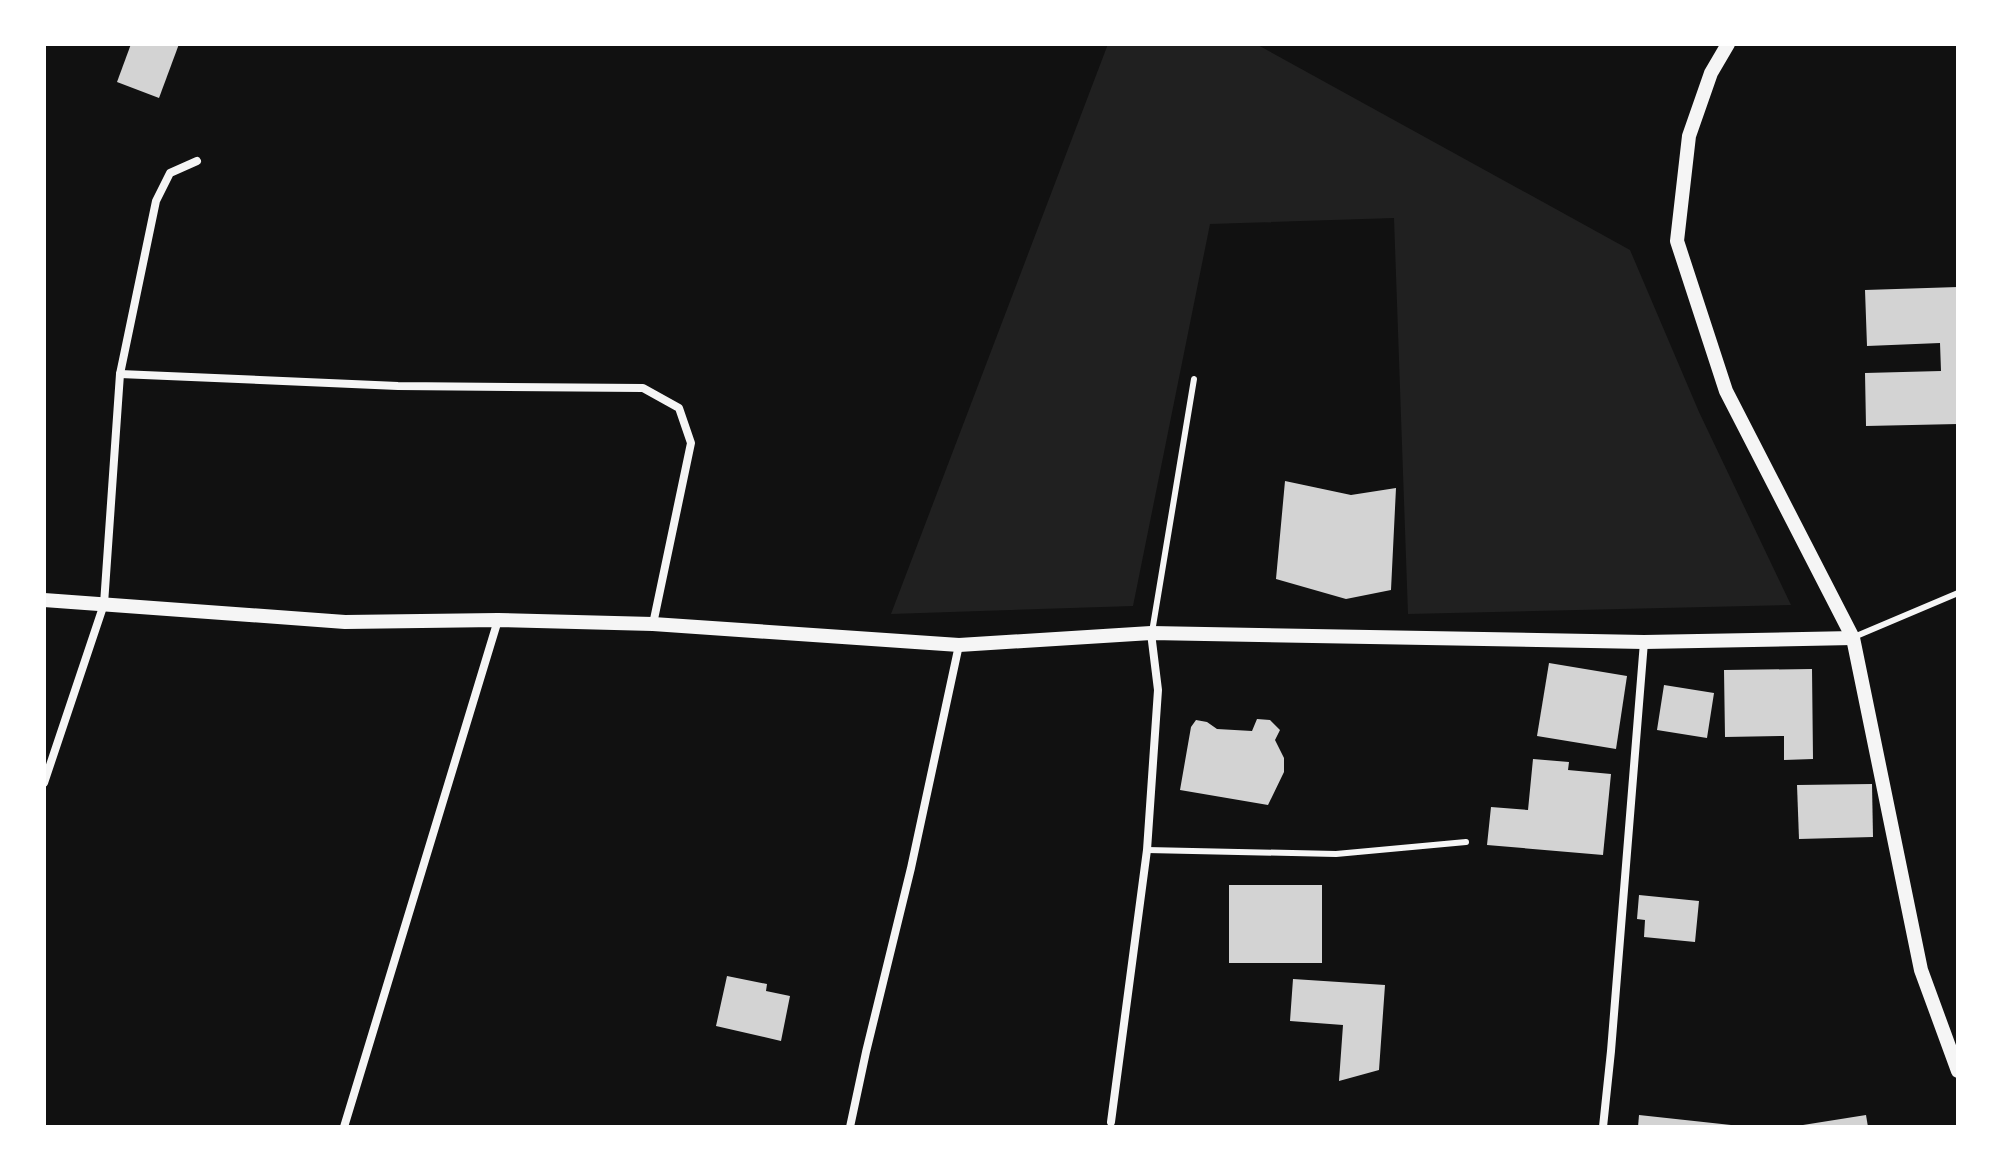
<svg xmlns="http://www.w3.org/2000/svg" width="2002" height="1171" font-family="'PT Sans',sans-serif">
<rect width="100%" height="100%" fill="#111"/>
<polygon fill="#202020" points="1108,44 1256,44 1630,250 1699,412 1791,605 1408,614 1394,218 1210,224 1133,606 891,614"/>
<g fill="#d3d3d3">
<polygon points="131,44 179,44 159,98 117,82"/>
<polygon points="1958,287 1958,424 1866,426 1865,373 1941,371 1940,343 1867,346 1865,290"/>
<polygon points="1285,481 1351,495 1396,488 1391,590 1346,599 1276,579"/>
<polygon points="1549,663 1627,676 1616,749 1537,736"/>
<polygon points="1812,669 1813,759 1784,760 1784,736 1725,737 1724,670"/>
<polygon points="1664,685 1714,693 1707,738 1657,730"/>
<polygon points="1257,719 1270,720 1280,730 1275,740 1284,758 1284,772 1268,805 1180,790 1191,727 1196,720 1207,722 1217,729 1252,731"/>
<polygon points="1533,759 1569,762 1568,770 1611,774 1603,855 1487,845 1491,807 1528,810"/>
<polygon points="1872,784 1873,837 1799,839 1797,785"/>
<rect x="1229" y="885" width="93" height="78"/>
<polygon points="1639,895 1699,901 1695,942 1644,937 1645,920 1637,919"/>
<polygon points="727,976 767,984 766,991 790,996 781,1041 716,1026"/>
<polygon points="1293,979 1385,985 1379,1070 1339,1081 1343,1025 1290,1021"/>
<polygon points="1639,1115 1731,1125 1731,1127 1638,1127"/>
<polygon points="1866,1115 1868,1127 1803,1127 1803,1125"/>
</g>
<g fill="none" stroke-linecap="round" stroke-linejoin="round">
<g stroke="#f5f5f5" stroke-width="6">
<polyline points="1152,632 1194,379"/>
<polyline points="1854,637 1958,593"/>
<polyline points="1147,850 1336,854 1466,842"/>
</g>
<g stroke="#f5f5f5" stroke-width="8">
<polyline points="120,374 398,386 643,388 679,408 691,443 653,624"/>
<polyline points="44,783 104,604 120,374 156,201 170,173 197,161"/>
<polyline points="1111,1122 1147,850 1158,690 1151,633"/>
<polyline points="344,1127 498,620"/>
<polyline points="850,1127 866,1052 911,868 959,645"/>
<polyline points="1603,1127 1611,1051 1644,642"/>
</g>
<g stroke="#f5f5f5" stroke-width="14">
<polyline points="1728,44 1711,73 1689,136 1677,241 1726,391 1853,638 1921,970 1958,1071"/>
<polyline points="44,600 345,622 498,620 653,624 959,645 1151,633 1644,642 1853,638"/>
</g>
</g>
<rect width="2002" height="1171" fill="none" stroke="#ffffff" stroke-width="92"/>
</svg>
